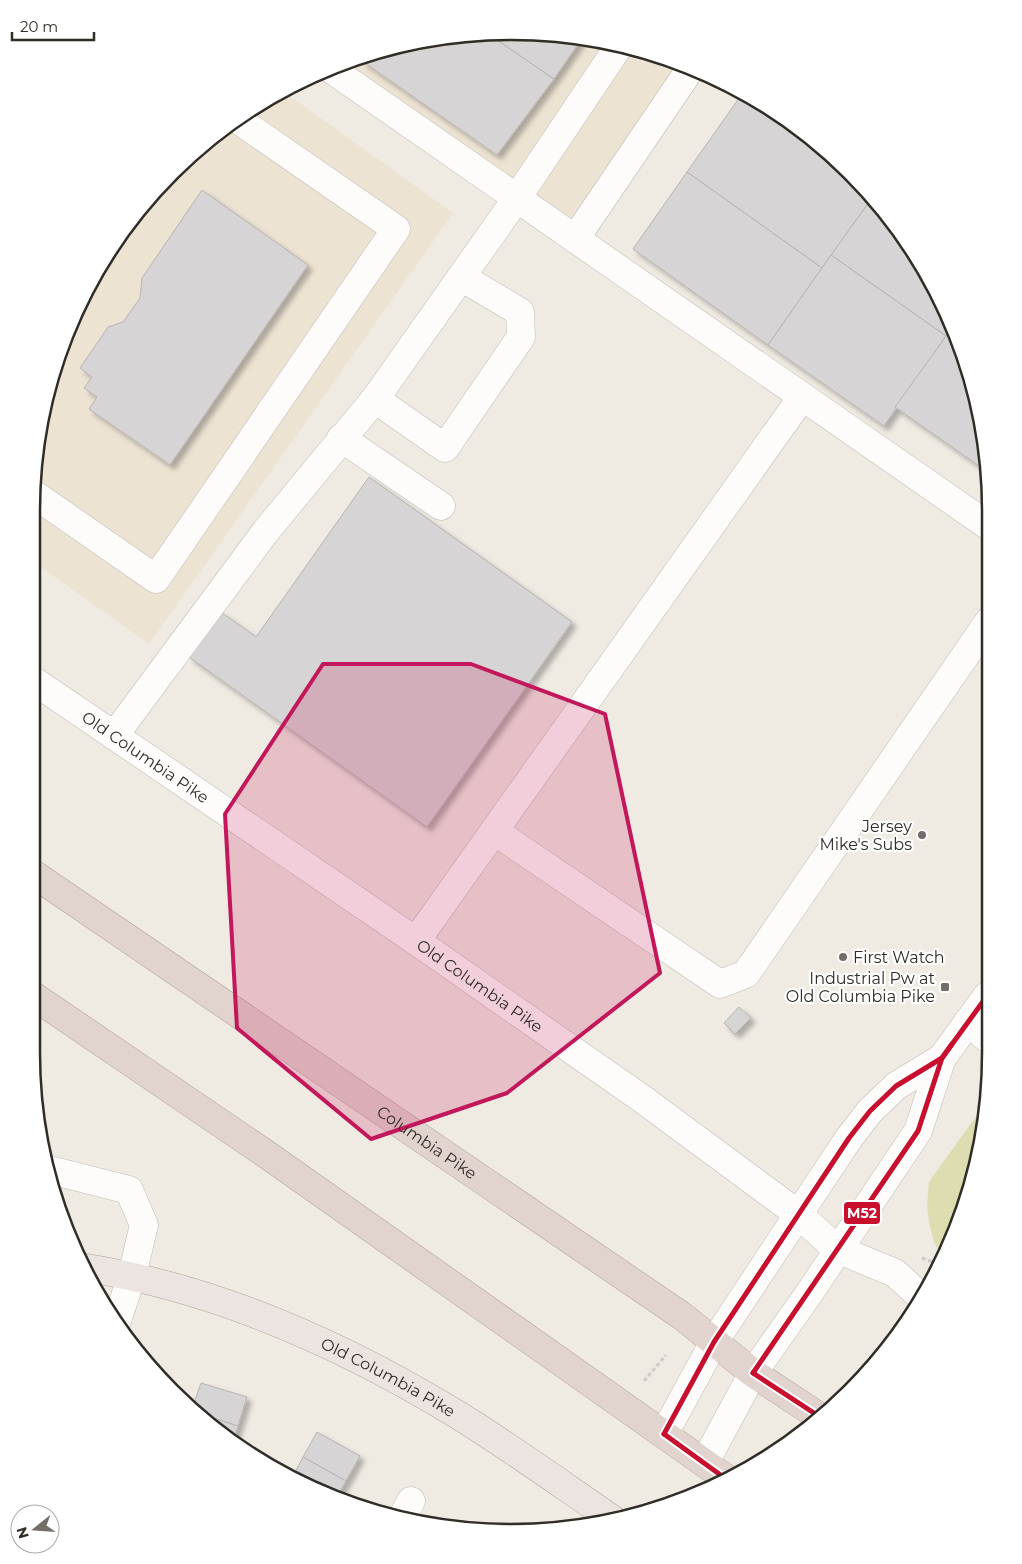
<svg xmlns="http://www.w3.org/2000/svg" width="1022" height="1564" font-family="Montserrat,sans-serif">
<defs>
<filter id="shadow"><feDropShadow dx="4.5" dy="4.5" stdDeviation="2.5" flood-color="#0004"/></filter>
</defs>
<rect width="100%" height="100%" fill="#efeae2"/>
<g fill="#ede3d3">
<polygon points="480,32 574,35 665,57 683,65 573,226 345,64 387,48"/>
<polygon points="283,91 453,213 149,644 35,563 35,448 81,299 150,194 219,130"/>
</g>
<polygon fill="#ddddb1" points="987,1101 987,1116 943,1259 934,1242 929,1222 927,1206 929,1182"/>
<g fill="#d6d4d4" stroke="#b6b4b3" filter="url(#shadow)">
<polygon points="480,32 487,33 554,79 497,155 362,61 366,56 387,48"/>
<polygon points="487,33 574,35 583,37 554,79"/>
<polygon points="744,92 828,150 839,163 742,94"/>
<polygon points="742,94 839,163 872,198 822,268 687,172"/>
<polygon points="687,172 822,268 768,345 633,249"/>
<polygon points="202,190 308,265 170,465 89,409 97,397 84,388 92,377 80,368 108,327 123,322 140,298 142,278"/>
<polygon points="872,198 892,219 941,299 952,328 946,336 831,255"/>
<polygon points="831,255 946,336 884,426 768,345"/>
<polygon points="952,328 974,387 989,473 895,407"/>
<polygon points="369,477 572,622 427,827 189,657 221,612 256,637"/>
<polygon points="739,1007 751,1018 735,1034 724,1023"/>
<polygon points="201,1383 247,1397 238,1426 201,1414 193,1406"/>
<polygon points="201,1414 238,1426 233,1442 219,1433"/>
<polygon points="317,1432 360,1456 346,1481 303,1457"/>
<polygon points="303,1457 346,1481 336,1498 328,1496 293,1476"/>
</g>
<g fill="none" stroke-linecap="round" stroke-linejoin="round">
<defs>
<g id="minor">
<polyline points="331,69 990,527"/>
<polyline points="575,239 691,68"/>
<polyline points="375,399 445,448 521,337 520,312 461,277"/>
<polyline points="341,438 441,506"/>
<polyline points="35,495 156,579 396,229 237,119"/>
<path id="s1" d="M 34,681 L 416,941 L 641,1098 L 798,1214 L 837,1249 L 895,1273 L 920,1296"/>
<polyline points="114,736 266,531 375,399 517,198 619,46"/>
<polyline points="494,831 720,984 746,974 989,621"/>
<polyline points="416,941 802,397"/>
<polyline points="968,1022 987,1038"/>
<polyline points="50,1170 129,1190 144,1225 132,1275 116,1324"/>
<polyline points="664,1434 714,1342 849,1138 870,1111 896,1086 942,1058"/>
<polyline points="705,1462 753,1373 810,1292 918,1131 942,1058 987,996"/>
<polyline points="404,1514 411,1501"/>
</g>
<g id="major">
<path id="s2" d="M 87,1268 C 218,1289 345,1346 458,1415 C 510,1447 561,1484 612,1519"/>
</g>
<g id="highway">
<path id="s3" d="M 32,873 L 682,1316 L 753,1373 L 817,1415"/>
<polyline points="32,995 266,1154 727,1479"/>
</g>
</defs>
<use href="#minor" stroke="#c1bcb6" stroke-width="29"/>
<use href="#major" stroke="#b2a29a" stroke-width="29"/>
<use href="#highway" stroke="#b2a29a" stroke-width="29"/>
<g stroke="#ceccc8" stroke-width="3" stroke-dasharray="4 2.5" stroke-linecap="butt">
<polyline points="922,1258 941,1265"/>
<polyline points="644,1381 666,1355"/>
</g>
<use href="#minor" stroke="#fdfcfb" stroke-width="28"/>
<use href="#major" stroke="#ece4e0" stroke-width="28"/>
<use href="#highway" stroke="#e1d3ce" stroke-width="28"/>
<defs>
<g id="bus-1">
<polyline points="753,1373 918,1131 942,1058 952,1044"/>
<polyline points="753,1373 817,1415"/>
<polyline points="664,1434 714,1342 849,1138 870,1111 896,1086 942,1058 987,996"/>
<polyline points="664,1434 726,1479"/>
</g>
</defs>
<use href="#bus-1" stroke="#fff" stroke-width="9"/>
<use href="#bus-1" stroke="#c8102e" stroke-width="5"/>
</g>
<path fill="#c2185b" fill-opacity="0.2" stroke="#c2185b" stroke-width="4" stroke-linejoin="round" d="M 323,664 L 471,664 L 605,714 L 660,973 L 507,1093 L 371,1139 L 237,1028 L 225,814 Z"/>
<g fill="#736e68" stroke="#fff" stroke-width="2">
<circle cx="922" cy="835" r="5"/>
<circle cx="843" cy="957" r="5"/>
<rect x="940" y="982" width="10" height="10" rx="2.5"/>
</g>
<g text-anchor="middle" stroke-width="4.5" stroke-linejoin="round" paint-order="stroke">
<g font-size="16" fill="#302c26" stroke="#fff">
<text dy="6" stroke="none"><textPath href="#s1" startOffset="135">Old Columbia Pike</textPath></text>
<text dy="6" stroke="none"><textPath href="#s1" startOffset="540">Old Columbia Pike</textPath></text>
<text dy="6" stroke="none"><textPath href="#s3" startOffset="478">Columbia Pike</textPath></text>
<text dy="6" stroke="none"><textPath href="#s2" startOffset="322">Old Columbia Pike</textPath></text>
</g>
<g font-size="16" fill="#302c26" stroke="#fff" text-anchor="end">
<text x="912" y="832">Jersey<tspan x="912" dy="18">Mike's Subs</tspan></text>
<text x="853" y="963" text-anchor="start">First Watch</text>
<text x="935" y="984">Industrial Pw at<tspan x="935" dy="18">Old Columbia Pike</tspan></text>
</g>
</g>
<path d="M0 0H1022V1564H0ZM511 40H511A471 471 0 0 1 982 511V1053A471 471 0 0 1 511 1524H511A471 471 0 0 1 40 1053V511A471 471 0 0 1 511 40Z" fill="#fff" fill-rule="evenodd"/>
<path fill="none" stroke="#302c26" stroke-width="2.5" d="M511 40H511A471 471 0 0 1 982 511V1053A471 471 0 0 1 511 1524H511A471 471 0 0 1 40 1053V511A471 471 0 0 1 511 40Z"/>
<rect stroke="#fff" stroke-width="2" x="843" y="1201" width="38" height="24" rx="5" fill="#c8102e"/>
<g font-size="14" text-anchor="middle" font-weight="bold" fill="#fff">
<text x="862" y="1218">M52</text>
</g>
<g transform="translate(35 1529) rotate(253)"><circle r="24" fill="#ffffff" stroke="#acaba8"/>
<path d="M0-4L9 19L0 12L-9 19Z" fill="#736e68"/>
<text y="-8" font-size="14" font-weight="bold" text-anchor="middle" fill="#302c26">N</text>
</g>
<path d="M12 32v8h82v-8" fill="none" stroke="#302c26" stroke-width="2.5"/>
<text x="20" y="32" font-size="15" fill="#302c26" stroke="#ffffff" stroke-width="4" paint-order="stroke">20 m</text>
</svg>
